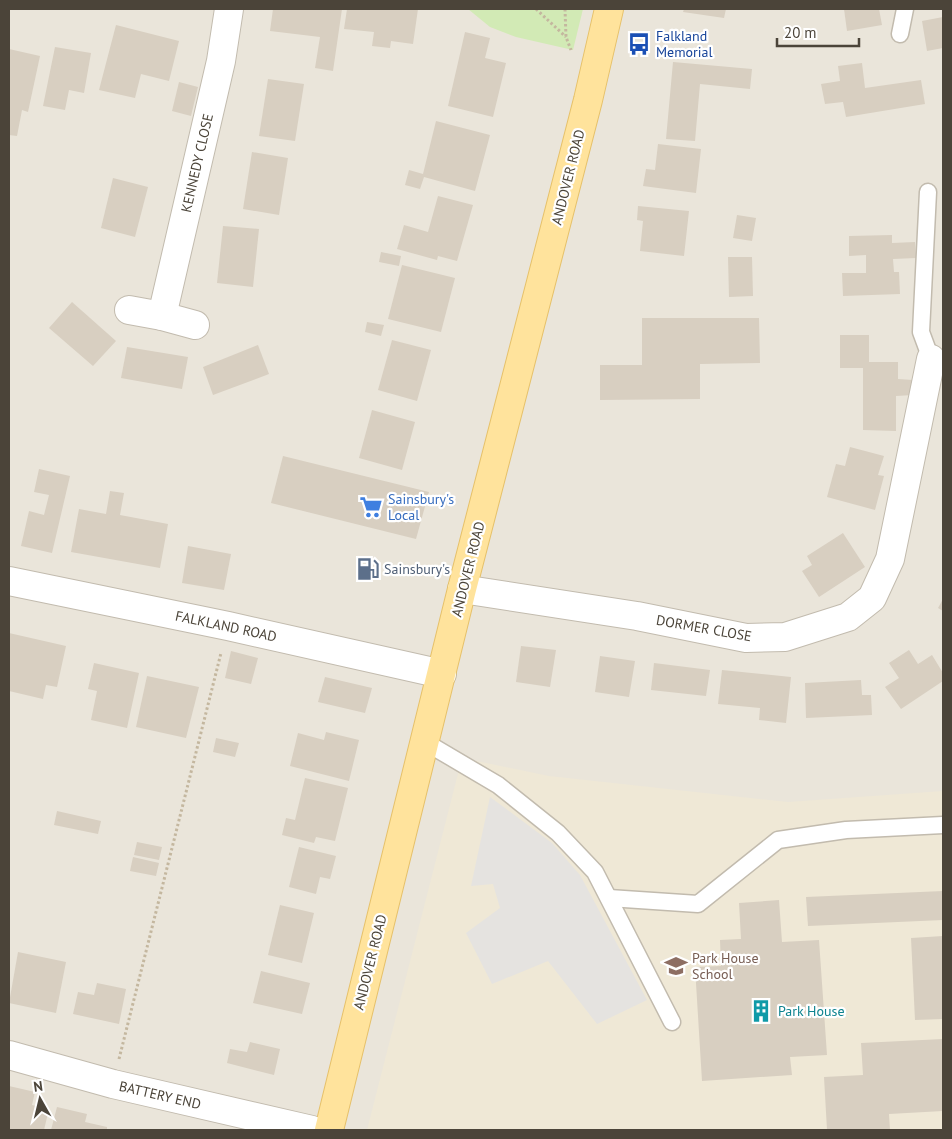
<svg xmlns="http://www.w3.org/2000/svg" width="952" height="1139" font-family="'PT Sans',sans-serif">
<rect width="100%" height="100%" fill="#f6f3ec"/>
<rect fill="#eae5da" x="9" y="9" width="934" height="1121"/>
<polygon fill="#efe8d6" points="462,758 549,776 788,802 943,791 943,1130 367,1130"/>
<polygon fill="#d2eab5" points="468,9 583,9 573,50 516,37 490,27"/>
<polygon fill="#e5e3e0" points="490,797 552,843 580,875 647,1000 597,1024 548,961 492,984 466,933 500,908 493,884 471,886"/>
<g fill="#d8cfc1">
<polygon points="273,9 342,9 333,71 315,68 320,37 270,31"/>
<polygon points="347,9 418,9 413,44 391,41 390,48 372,46 374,32 344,29"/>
<polygon points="684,9 726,9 724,18 683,12"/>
<polygon points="844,9 879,9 882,25 847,31"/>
<polygon points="943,17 943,48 927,51 922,21"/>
<polygon points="116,25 179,41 169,81 141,74 135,98 99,90"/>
<polygon points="465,32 490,38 485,58 506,63 493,117 448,106"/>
<polygon points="55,47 91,53 84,93 69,90 65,110 43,106"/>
<polygon points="9,49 40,56 28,112 22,110 17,136 9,135"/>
<polygon points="673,62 752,69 750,89 700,84 695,141 666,139"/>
<polygon points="862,63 865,88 921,80 925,104 846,117 843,102 825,104 821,84 840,81 838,66"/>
<polygon points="268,79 304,84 295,141 259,136"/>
<polygon points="179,82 198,87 191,116 172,111"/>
<polygon points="436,121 490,135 475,191 424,177 420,189 405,185 409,170 423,174"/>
<polygon points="658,144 701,149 696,193 643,186 646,169 655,170"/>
<polygon points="252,152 288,158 279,215 243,209"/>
<polygon points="113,178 148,187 135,237 101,228"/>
<polygon points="438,196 473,205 457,261 438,256 437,260 397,249 404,225 428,232"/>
<polygon points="638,206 689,211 684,256 640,251 643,221 637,220"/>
<polygon points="737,215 756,218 752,241 733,238"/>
<polygon points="223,226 259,229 253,287 217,283"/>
<polygon points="892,235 892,243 915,242 916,258 893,259 894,272 899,272 900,294 843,296 842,273 866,273 866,255 849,256 849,236"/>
<polygon points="381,252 401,256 399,266 379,262"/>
<polygon points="728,257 752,257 753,296 729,297"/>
<polygon points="402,265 455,278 441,332 388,319"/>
<polygon points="72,302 116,341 93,366 49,328"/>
<polygon points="642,318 759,318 760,363 700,364 700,399 600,400 600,365 642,365"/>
<polygon points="367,322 384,325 381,336 365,332"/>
<polygon points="840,335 869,335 869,362 898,362 898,379 913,380 913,395 896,396 896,431 863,430 863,368 840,368"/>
<polygon points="392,340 431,350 417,401 378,390"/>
<polygon points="258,345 269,374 213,395 203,367"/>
<polygon points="127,347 188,357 182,389 121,378"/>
<polygon points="372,410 415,422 402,470 359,458"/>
<polygon points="850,447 884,456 878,475 884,476 875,510 827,497 836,464 845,466"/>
<polygon points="283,456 429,492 416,539 271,503"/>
<polygon points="39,469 70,476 52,553 21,546 29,511 44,515 49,495 34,492"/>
<polygon points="110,491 124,493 120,515 168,524 160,568 71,552 79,509 106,514"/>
<polygon points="843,533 865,567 819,597 802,571 812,565 807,556"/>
<polygon points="188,546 231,554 224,590 182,583"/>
<polygon points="943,599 943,611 938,608"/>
<polygon points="9,633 66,646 57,687 46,685 43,699 9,691"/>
<polygon points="521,646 556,650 550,687 516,682"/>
<polygon points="909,650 918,664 932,655 943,673 943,681 901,709 885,687 899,678 889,663"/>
<polygon points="231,651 258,658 251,684 225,678"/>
<polygon points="600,656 635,661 629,697 595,692"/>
<polygon points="94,663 139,673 127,728 91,720 97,691 88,689"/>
<polygon points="654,663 710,670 706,696 651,690"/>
<polygon points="722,670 791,677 786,723 759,720 760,708 718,704"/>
<polygon points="147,676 199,687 186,738 136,727"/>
<polygon points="325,677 372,688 365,713 318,702"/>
<polygon points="861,680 862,695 871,695 872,715 806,718 805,683"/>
<polygon points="326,732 359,740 349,781 290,766 298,733 324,740"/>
<polygon points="216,738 239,743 235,757 213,752"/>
<polygon points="305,778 348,788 335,841 316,837 314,843 282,835 286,818 295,820"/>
<polygon points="57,811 101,821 98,834 54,825"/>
<polygon points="137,842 162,847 159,860 134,855"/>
<polygon points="299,847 336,856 330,879 320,877 316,894 289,887"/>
<polygon points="133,857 159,863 156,876 130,871"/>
<polygon points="943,891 943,920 808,926 806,897"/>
<polygon points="779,900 782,942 819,940 827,1055 790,1057 792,1075 702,1081 695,967 721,966 720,940 741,939 739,903"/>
<polygon points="280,905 314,913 302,963 268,955"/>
<polygon points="943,936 943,1019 915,1020 911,938"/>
<polygon points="18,952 66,962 56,1013 9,1003"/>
<polygon points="261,971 310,983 302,1014 253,1003"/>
<polygon points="97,983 126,989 119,1024 73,1014 78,992 94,995"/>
<polygon points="943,1039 943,1111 889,1114 890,1130 827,1130 824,1077 863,1075 861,1043"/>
<polygon points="250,1042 280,1049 274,1075 227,1063 230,1049 247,1052"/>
<polygon points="9,1086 35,1092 32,1105 49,1109 44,1130 9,1130"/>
<polygon points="57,1107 87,1114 85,1122 107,1127 107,1130 51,1130"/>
</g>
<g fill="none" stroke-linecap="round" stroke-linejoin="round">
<defs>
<g id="lane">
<polyline points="900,34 905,9"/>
<polyline points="928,192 921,332 931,359"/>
<polyline points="425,742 498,785 558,833 595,872 672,1022"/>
<polyline points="609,898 698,904 778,840 846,830 943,825"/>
</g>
<g id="street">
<polyline points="129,310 162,316 195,325"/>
<polyline points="162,316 221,61 229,9"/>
<polyline points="9,581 228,626 442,674"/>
<polyline points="462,589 637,616 746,638 785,637 848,617 872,598 890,559 931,359"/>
<polyline points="9,1055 113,1084 312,1130"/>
</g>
<polyline id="primary" points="329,1130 462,589 588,100 609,9"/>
</defs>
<use href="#lane" stroke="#c2bbae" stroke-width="19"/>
<use href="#street" stroke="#c2bbae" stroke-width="30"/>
<use href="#primary" stroke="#e6c16a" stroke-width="30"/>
<g stroke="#c4b79f" stroke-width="3" stroke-dasharray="2.5 2.5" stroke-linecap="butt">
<polyline points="536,9 566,37"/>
<polyline points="565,9 566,37 571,50"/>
<polyline points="119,1059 221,653"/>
</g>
<use href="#lane" stroke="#fff" stroke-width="16"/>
<use href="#street" stroke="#fff" stroke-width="28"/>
<use href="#primary" stroke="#ffe39c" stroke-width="28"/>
</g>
<defs>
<symbol id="bus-bare" viewBox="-9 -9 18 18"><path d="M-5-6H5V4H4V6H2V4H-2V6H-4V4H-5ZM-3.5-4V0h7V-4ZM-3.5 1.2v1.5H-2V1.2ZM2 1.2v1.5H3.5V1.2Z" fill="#1a4fb4" stroke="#fff" stroke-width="2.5" paint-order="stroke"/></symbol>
<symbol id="supermarket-bare" viewBox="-9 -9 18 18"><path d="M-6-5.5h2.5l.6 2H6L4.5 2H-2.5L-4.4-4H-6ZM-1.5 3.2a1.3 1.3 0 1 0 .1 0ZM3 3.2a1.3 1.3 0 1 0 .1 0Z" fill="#3f7fe0" stroke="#fff" stroke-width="2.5" paint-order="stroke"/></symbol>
<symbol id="fuel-bare" viewBox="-9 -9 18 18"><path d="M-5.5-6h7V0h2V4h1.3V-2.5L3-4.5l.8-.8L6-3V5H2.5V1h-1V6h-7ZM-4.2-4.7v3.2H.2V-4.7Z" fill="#5c6f8a" stroke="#fff" stroke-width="2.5" paint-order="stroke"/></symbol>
<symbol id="school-bare" viewBox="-9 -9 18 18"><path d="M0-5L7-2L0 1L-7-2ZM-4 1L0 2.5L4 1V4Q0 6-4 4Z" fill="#8d6e63" stroke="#fff" stroke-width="2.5" paint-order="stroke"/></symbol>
<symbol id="building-bare" viewBox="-9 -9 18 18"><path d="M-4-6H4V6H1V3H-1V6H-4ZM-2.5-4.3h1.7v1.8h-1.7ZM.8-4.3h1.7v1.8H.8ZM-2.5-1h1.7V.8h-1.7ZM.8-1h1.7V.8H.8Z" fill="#0f9aa8" stroke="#fff" stroke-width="2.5" paint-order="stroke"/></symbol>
</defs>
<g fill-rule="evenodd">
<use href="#bus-bare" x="623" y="28" width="32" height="32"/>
<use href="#supermarket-bare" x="355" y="491" width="32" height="32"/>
<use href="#fuel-bare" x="352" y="553" width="32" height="32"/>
<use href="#school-bare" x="660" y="950" width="32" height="32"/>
<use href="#building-bare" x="745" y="995" width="32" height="32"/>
</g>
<g text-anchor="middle" stroke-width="4.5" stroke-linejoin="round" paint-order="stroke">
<g font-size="14" fill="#164399" stroke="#fff" text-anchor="start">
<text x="656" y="41">Falkland<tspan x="656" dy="16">Memorial</tspan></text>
</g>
<g font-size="14" fill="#4b4439" stroke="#fff">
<text transform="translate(197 163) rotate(-77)" y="5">KENNEDY CLOSE</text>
<text transform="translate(568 177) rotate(-76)" y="5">ANDOVER ROAD</text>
<text transform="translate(468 569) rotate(-76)" y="5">ANDOVER ROAD</text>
<text transform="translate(226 626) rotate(12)" y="5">FALKLAND ROAD</text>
<text transform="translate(704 628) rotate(10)" y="5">DORMER CLOSE</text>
<text transform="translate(370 962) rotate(-76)" y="5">ANDOVER ROAD</text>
<text transform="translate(160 1095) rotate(13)" y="5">BATTERY END</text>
</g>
<g font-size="14" fill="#366cbe" stroke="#fff" text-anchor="start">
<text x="388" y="504">Sainsbury's<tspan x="388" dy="16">Local</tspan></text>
</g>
<g font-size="14" fill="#4e5e75" stroke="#fff" text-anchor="start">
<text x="384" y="574">Sainsbury's</text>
</g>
<g font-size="14" fill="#785e54" stroke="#fff" text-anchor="start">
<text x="692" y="963">Park House<tspan x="692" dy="16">School</tspan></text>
</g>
<g font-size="14" fill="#0d838f" stroke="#fff" text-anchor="start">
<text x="778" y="1016">Park House</text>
</g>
</g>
<rect width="952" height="1139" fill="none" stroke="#4b4439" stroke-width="20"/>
<g transform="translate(40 1099) rotate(352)" stroke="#ffffff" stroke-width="4" paint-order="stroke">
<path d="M0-4L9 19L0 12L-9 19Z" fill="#4b4439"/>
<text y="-8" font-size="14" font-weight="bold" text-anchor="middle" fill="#4b4439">N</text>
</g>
<path d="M777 38v8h82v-8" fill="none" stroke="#4b4439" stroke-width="2.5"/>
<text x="784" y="38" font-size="15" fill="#4b4439" stroke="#ffffff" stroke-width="4" paint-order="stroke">20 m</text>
</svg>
